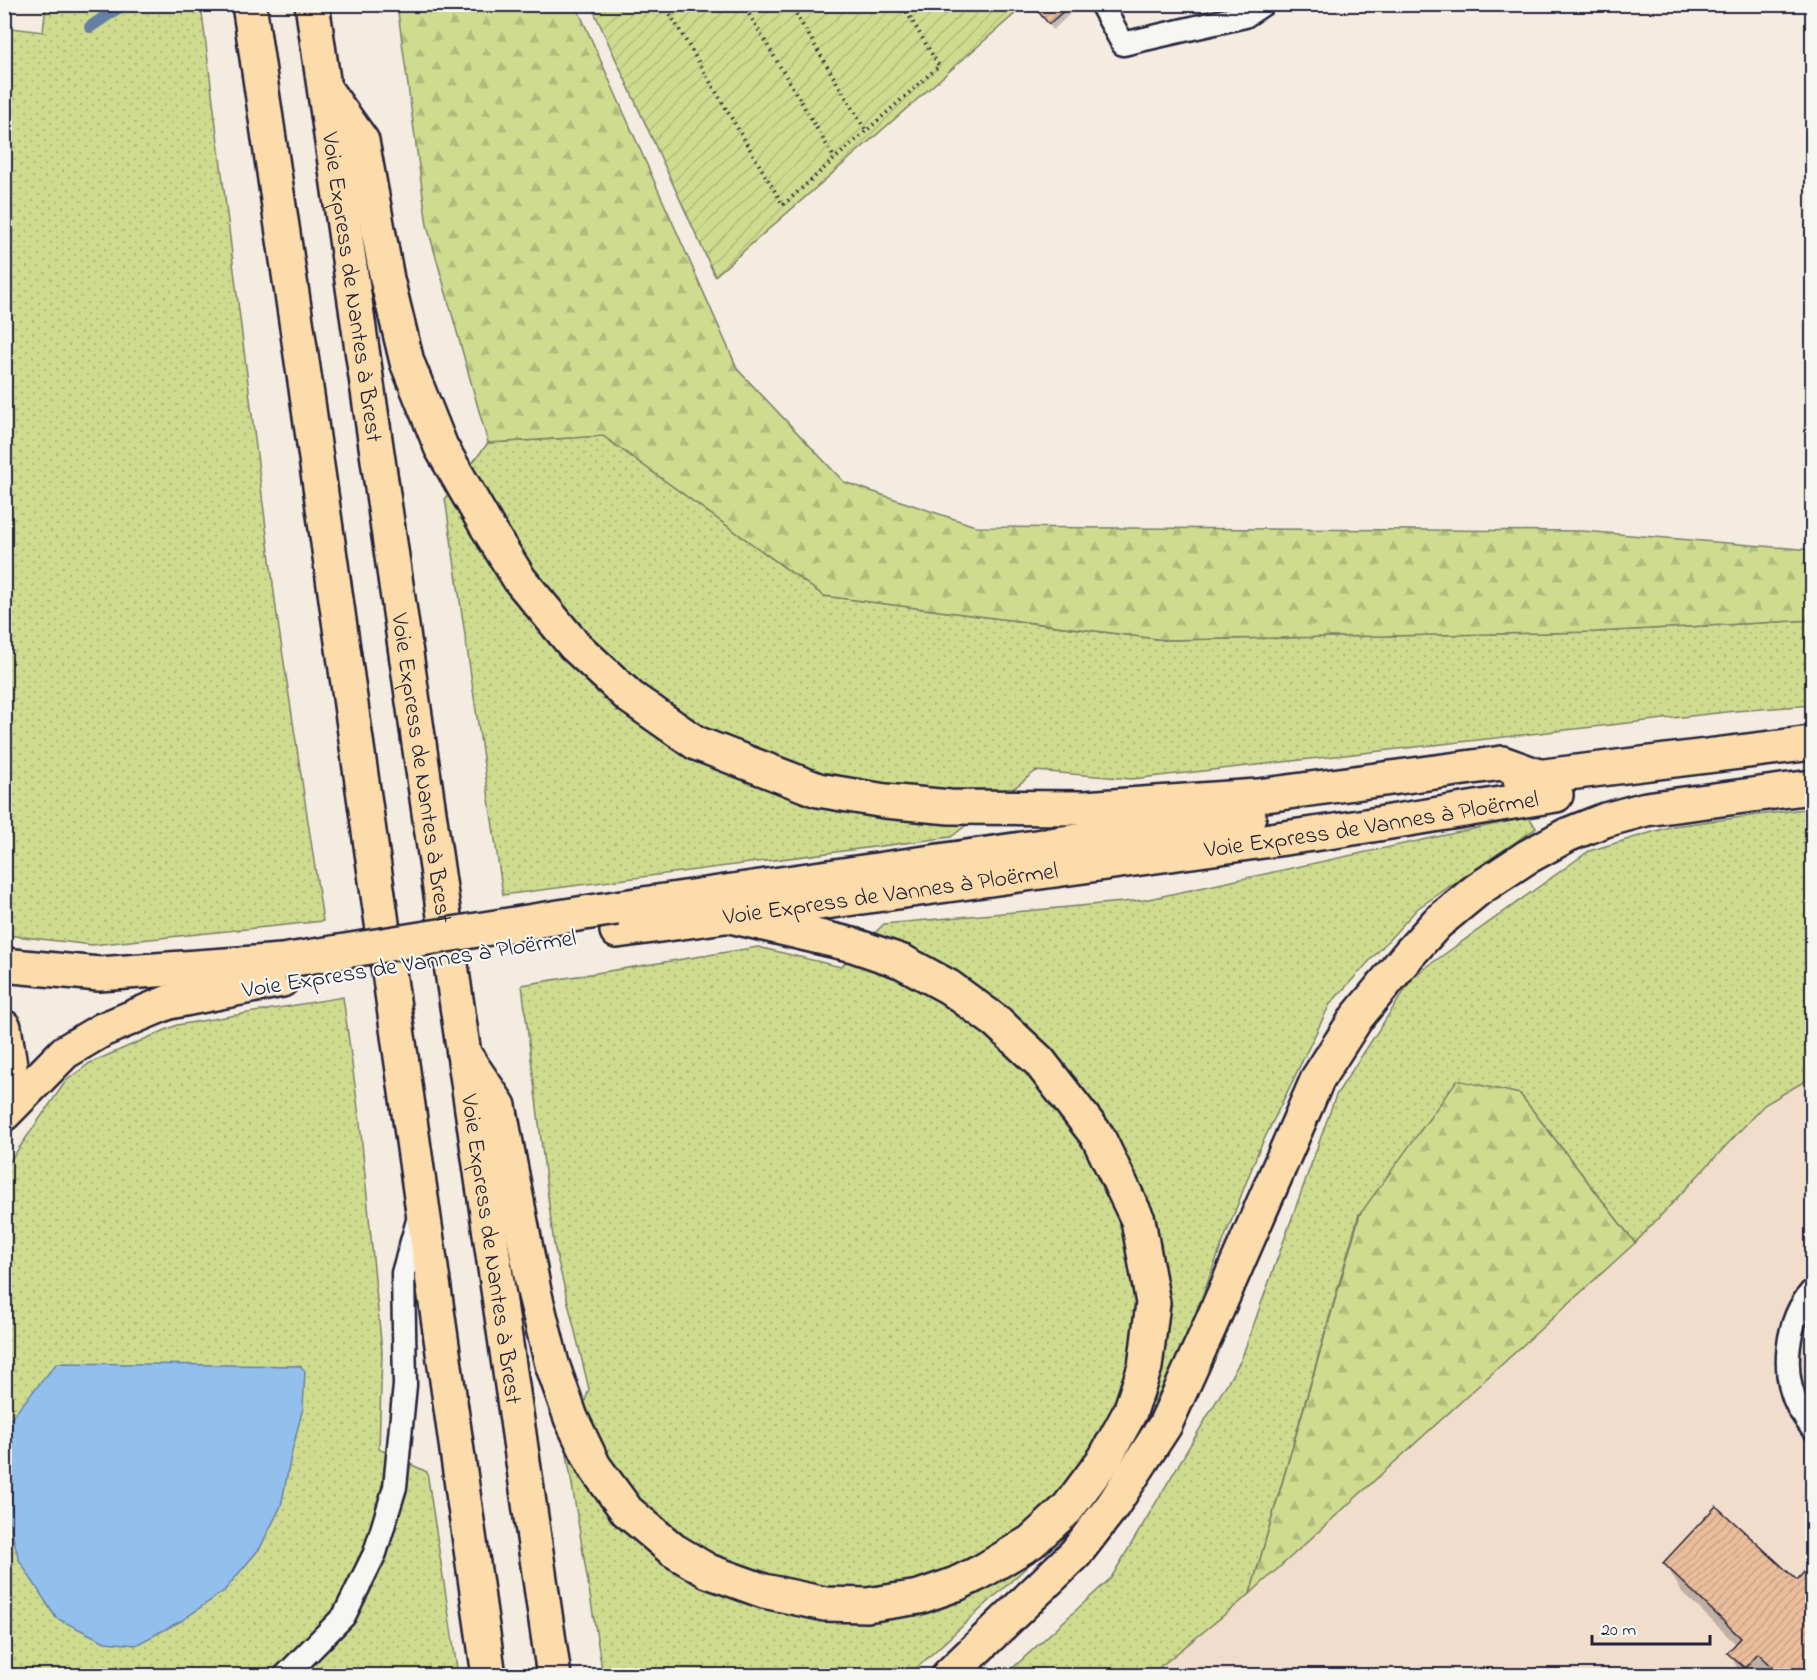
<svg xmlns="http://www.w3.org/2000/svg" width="1817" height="1680" font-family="'Indie Flower',sans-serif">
<defs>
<pattern id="grass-dots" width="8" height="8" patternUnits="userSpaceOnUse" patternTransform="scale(1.5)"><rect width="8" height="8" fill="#cfdc8f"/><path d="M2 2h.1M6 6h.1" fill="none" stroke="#b1bc7c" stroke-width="1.8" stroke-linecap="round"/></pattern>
<pattern id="forest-firs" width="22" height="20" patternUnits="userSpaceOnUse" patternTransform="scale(1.5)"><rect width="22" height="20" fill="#cfdc8f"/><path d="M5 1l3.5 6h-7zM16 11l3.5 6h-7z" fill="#b1bc7c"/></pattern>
<pattern id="garden-furrows" width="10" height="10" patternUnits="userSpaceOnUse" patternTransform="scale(1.5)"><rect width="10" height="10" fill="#cfdc8f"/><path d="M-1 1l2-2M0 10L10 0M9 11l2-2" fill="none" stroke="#b1bc7c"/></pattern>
<pattern id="building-hatch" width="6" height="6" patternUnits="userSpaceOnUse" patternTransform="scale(1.5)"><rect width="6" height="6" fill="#ebbd9b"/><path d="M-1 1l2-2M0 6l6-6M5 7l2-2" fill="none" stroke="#c9a286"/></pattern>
</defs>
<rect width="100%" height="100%" fill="#f4ebe1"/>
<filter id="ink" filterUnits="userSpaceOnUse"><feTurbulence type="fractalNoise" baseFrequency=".0167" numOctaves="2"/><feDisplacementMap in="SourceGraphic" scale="12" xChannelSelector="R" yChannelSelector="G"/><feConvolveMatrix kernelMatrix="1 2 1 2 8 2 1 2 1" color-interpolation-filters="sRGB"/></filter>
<g filter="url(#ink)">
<polygon fill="#f1ddcc" points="1812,1077 1812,1675 1150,1676 1250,1594 1635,1243 1765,1105"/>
<g fill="url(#grass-dots)" stroke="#787f65" stroke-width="1.5">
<polygon points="46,5 201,5 277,616 323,921 92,945 7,935 5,933 4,27 43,32"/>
<polygon points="603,436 824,596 1165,640 1595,632 1812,620 1812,705 1735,711 1132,779 1036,771 951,837 503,895 445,498 488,443"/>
<polygon points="1812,808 1812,1077 1764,1105 1635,1243 1520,1094 1359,1214 1250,1594 1150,1675 1004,1676 1111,1578 1241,1360 1336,1095 1414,976 1589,851 1673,826"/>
<polygon points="1529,817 1536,828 1418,908 1330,1004 1258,1152 1173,1371 1080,1518 909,1675 603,1675 567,1454 589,1389 554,1245 522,985 758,947 841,967 884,924 1144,900"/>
<polygon points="343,997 360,1123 382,1352 379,1449 427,1472 458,1675 5,1676 5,1168 66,1081 90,1063 177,1025"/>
</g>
<g fill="url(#forest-firs)" stroke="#787f65" stroke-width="1.5">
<polygon points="397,5 576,5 738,370 844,482 978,527 1582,531 1812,550 1812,620 1595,632 1165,640 824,596 603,436 488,443 427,225"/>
<polygon points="1457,1080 1520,1094 1635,1243 1250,1594 1360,1214"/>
</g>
<polygon fill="url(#garden-furrows)" stroke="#787f65" stroke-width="1.5" points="591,5 1025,5 715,276"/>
<polygon fill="#93bfec" stroke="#6680a5" stroke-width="1.5" points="57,1363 300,1366 305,1371 303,1408 292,1451 281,1506 260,1548 224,1591 181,1621 136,1645 105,1642 56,1618 19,1560 6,1510 6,1424"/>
<g fill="#0003">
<polygon points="1064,4 1070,14 1053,30 1035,7"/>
<polygon points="1665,1563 1797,1582 1812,1565 1812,1676 1742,1676 1729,1653 1737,1645 1681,1591"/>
</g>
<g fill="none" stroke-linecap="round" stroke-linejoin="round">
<polyline stroke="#6680a5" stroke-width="12" points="90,27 124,4"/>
</g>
<g fill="url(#building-hatch)" stroke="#22223b" stroke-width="1.5">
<polygon points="1035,4 1066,4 1068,7 1049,24 1033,6"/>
<polygon points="1716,1506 1797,1580 1812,1563 1812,1676 1782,1676 1758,1653 1745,1668 1727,1653 1741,1638 1663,1563"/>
</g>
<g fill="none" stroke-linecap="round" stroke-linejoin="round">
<defs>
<g id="service">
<polyline points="1101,4 1123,44 1245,16 1263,4"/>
<path d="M 1812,1291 C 1786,1320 1780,1374 1799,1409 C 1803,1415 1808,1422 1812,1428"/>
<polyline points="285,1676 344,1616 375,1553 395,1487 405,1385 403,1273 419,1217"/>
</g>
<g id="trunk">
<polyline points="249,4 307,395 489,1676"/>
<path id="s1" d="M 312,4 L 554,1676"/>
<polyline points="327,92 362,141 387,279 407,362 441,447 486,525 520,580 574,645 630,697 696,743 818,790 885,801 950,807 1084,808 1258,796 1502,763 1541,777"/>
<polyline points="1520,779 1812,743"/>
<polyline points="616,908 1249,816"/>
<path id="s2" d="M 617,931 L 1335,831 L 1556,795"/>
<polyline points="4,964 13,966 99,974 282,961"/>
<polyline points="4,1027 10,1065 4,1094"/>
<polyline points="464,1054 499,1106 534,1291 552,1364 571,1418 594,1466 627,1511 673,1550 708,1571 764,1591 825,1604 867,1605 919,1597 956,1584 981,1572 1031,1542 1067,1509 1105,1458 1130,1412 1145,1367 1153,1303 1138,1220 1098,1137 1039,1061 997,1022 949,987 903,962 853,945 730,916"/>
<polyline points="4,1114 65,1052 102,1030 169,1002 282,980"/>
<polyline points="948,1676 1075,1554 1113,1505 1165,1425 1210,1326 1318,1078 1357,1017 1409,954 1437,923 1477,890 1527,857 1567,835 1605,820 1646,809 1812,787"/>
</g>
</defs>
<use href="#service" stroke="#22223b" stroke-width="27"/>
<use href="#trunk" stroke="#22223b" stroke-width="38"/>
<g stroke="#22223b" stroke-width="4" stroke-dasharray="1.5 4.5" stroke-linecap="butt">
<polyline points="664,4 783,205 939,66 902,4"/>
<polyline points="743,4 835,159"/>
<polyline points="790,4 866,131"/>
</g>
<use href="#service" stroke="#f6f6f2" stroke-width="22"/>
<use href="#trunk" stroke="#fddcac" stroke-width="33"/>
<defs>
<polyline id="trunk-bridge" points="282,961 616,908"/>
</defs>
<use href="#trunk-bridge" stroke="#22223b" stroke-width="38" stroke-linecap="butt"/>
<use href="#trunk-bridge" stroke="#fddcac" stroke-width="33"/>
</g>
</g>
<g text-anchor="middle" stroke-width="4.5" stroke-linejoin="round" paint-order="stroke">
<g font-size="24" fill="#22223b" stroke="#f6f6f2">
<text dy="8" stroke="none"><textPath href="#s1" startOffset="286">Voie Express de Nantes à Brest</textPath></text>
<text dy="8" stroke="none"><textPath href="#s1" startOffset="772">Voie Express de Nantes à Brest</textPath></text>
<text dy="8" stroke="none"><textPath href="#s2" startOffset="762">Voie Express de Vannes à Ploërmel</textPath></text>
<text dy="8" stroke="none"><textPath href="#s2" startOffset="276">Voie Express de Vannes à Ploërmel</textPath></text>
<text transform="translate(409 963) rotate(-9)" y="8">Voie Express de Vannes à Ploërmel</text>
<text dy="8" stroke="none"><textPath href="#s1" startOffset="1258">Voie Express de Nantes à Brest</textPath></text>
</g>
</g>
<rect width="1817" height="1680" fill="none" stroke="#f6f6f2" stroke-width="24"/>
<rect x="12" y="12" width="1793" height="1656" fill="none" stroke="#22223b" stroke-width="2" filter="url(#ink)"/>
<path d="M1592 1635v9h118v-9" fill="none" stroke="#22223b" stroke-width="3"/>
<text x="1601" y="1635" font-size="18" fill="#22223b" stroke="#f6f6f2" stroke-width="4.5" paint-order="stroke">20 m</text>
</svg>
